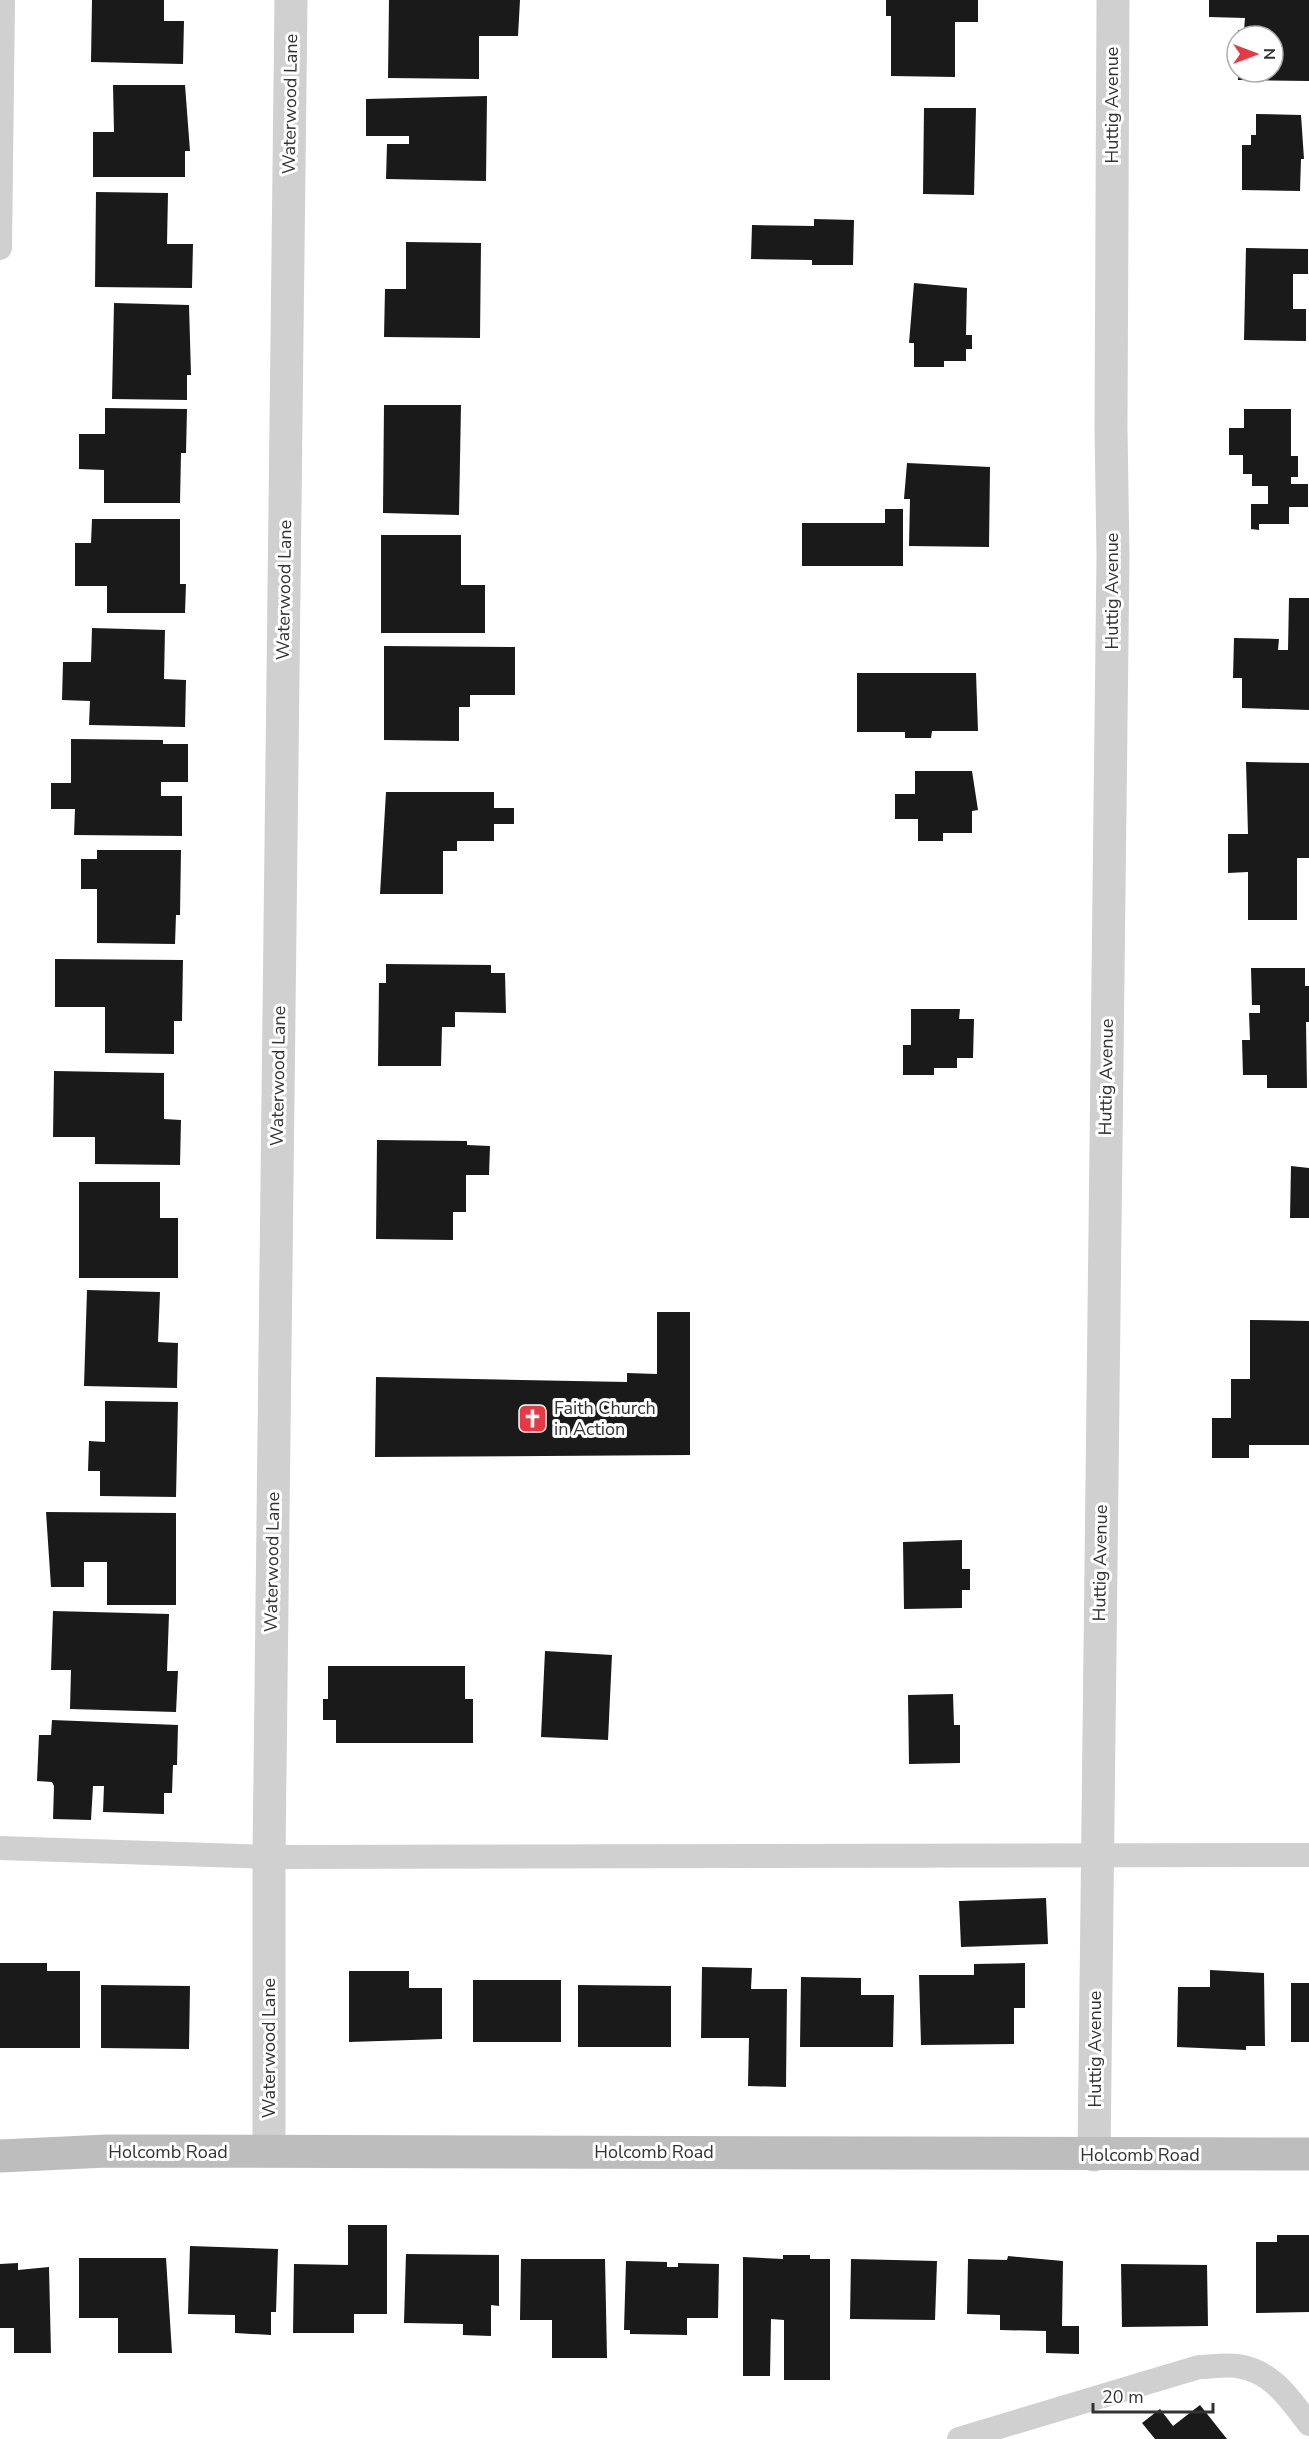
<svg xmlns="http://www.w3.org/2000/svg" width="1309" height="2439" font-family="'Nunito Sans',sans-serif">
<rect width="100%" height="100%" fill="#fff"/>
<g fill="#1a1a1a">
<polygon points="92,0 164,0 164,21 184,21 183,64 91,62"/>
<polygon points="389,0 520,0 518,36 479,36 479,79 388,78"/>
<polygon points="886,0 978,0 978,22 955,22 955,77 891,76 891,16 886,16"/>
<polygon points="1209,0 1309,0 1309,81 1238,80 1238,72 1273,72 1273,36 1238,36 1238,30 1244,30 1245,18 1209,17"/>
<polygon points="113,85 185,85 190,151 185,151 185,177 93,177 93,132 114,132"/>
<polygon points="487,96 486,181 386,179 387,144 409,144 409,136 366,136 366,99"/>
<polygon points="924,108 976,108 974,195 923,194"/>
<polygon points="1256,114 1301,115 1304,159 1301,159 1300,191 1242,190 1242,145 1251,145 1251,135 1256,135"/>
<polygon points="96,192 168,193 167,244 193,244 192,288 95,287"/>
<polygon points="814,219 854,220 853,265 812,265 812,260 751,259 752,225 814,226"/>
<polygon points="406,242 481,243 480,338 384,337 385,289 406,289"/>
<polygon points="1246,248 1308,249 1308,274 1293,274 1293,309 1306,309 1306,341 1244,340"/>
<polygon points="914,283 967,288 966,335 972,335 972,349 966,349 966,361 944,361 944,367 914,367 914,343 909,343"/>
<polygon points="114,303 189,305 191,375 187,375 187,400 112,399"/>
<polygon points="384,405 461,405 459,515 383,513"/>
<polygon points="105,408 187,409 186,453 181,453 180,503 104,503 104,470 79,469 79,434 105,434"/>
<polygon points="1244,409 1291,409 1291,456 1298,456 1298,477 1291,477 1291,484 1308,484 1308,507 1289,507 1289,524 1259,524 1259,530 1251,529 1251,504 1268,504 1268,486 1252,486 1252,474 1243,474 1243,455 1229,455 1229,428 1244,428"/>
<polygon points="907,463 990,467 989,547 909,546 910,499 904,499"/>
<polygon points="885,509 903,509 903,566 802,566 802,523 885,523"/>
<polygon points="92,519 180,519 180,584 186,584 185,613 107,613 107,586 75,586 75,543 91,543"/>
<polygon points="381,535 461,535 461,585 485,585 485,633 381,633"/>
<polygon points="1289,598 1309,598 1309,710 1242,708 1242,678 1233,678 1234,638 1279,639 1278,650 1288,650"/>
<polygon points="92,628 165,630 164,679 186,680 185,727 89,725 90,701 62,700 63,662 91,662"/>
<polygon points="384,646 515,647 515,695 470,695 470,707 459,707 459,741 384,740"/>
<polygon points="857,673 976,673 978,731 932,731 931,738 905,738 905,732 857,732"/>
<polygon points="71,739 163,740 163,744 188,744 188,782 161,782 161,796 182,796 182,836 74,835 75,809 51,809 51,783 71,783"/>
<polygon points="1246,762 1309,763 1309,858 1297,858 1297,920 1248,920 1248,872 1228,873 1228,834 1248,834"/>
<polygon points="915,771 972,771 978,810 972,811 972,833 943,833 943,841 918,841 918,819 895,819 895,794 915,794"/>
<polygon points="386,792 494,792 494,808 514,808 514,824 494,824 494,841 457,841 457,851 443,851 443,894 380,894"/>
<polygon points="97,850 181,850 180,915 176,915 175,944 97,943 97,889 81,889 81,859 97,859"/>
<polygon points="55,959 183,960 182,1021 174,1021 174,1054 105,1053 105,1007 55,1007"/>
<polygon points="386,964 491,965 491,973 505,973 506,1013 455,1012 455,1027 442,1027 441,1066 378,1066 379,983 386,983"/>
<polygon points="1251,968 1305,968 1305,986 1309,986 1309,1022 1306,1022 1307,1088 1267,1088 1267,1075 1243,1075 1242,1040 1250,1040 1249,1013 1260,1013 1260,1005 1252,1005"/>
<polygon points="911,1009 960,1009 959,1019 974,1019 973,1058 957,1058 957,1068 934,1068 934,1075 903,1075 903,1045 911,1045"/>
<polygon points="54,1071 164,1073 164,1119 181,1120 180,1165 95,1164 95,1137 53,1137"/>
<polygon points="377,1140 467,1141 467,1145 490,1146 489,1175 466,1175 466,1212 453,1212 453,1240 376,1239"/>
<polygon points="1291,1166 1309,1168 1309,1218 1290,1218"/>
<polygon points="79,1182 160,1182 160,1218 178,1218 178,1278 79,1278"/>
<polygon points="87,1290 160,1292 158,1342 178,1343 177,1388 84,1386"/>
<polygon points="657,1312 690,1312 690,1455 375,1457 376,1377 627,1382 627,1373 657,1374"/>
<polygon points="1250,1320 1309,1321 1309,1445 1249,1445 1249,1458 1212,1458 1212,1418 1231,1418 1231,1379 1250,1379"/>
<polygon points="105,1401 178,1402 176,1497 100,1496 100,1471 88,1471 89,1441 105,1442"/>
<polygon points="46,1512 176,1513 176,1605 107,1605 107,1562 84,1562 84,1587 51,1587"/>
<polygon points="962,1540 962,1569 970,1569 970,1590 962,1590 962,1608 904,1609 903,1542"/>
<polygon points="53,1611 169,1614 167,1671 178,1671 176,1712 70,1709 71,1670 51,1670"/>
<polygon points="545,1651 612,1655 608,1740 541,1737"/>
<polygon points="328,1666 465,1666 465,1699 473,1699 473,1743 336,1743 336,1720 323,1720 323,1699 328,1699"/>
<polygon points="953,1694 954,1725 960,1725 960,1763 909,1764 908,1695"/>
<polygon points="52,1720 178,1725 177,1765 173,1765 172,1793 164,1793 164,1814 103,1812 104,1786 93,1786 91,1820 53,1819 54,1786 52,1782 37,1781 39,1735 51,1735"/>
<polygon points="1046,1898 1048,1944 961,1947 959,1901"/>
<polygon points="0,1963 47,1963 47,1971 80,1971 80,2048 0,2048"/>
<polygon points="1025,1963 1025,2008 1014,2008 1014,2044 921,2045 919,1975 974,1975 974,1964"/>
<polygon points="702,1967 752,1968 751,1989 787,1989 786,2087 748,2086 749,2038 701,2038"/>
<polygon points="1210,1970 1264,1973 1265,2046 1246,2046 1246,2050 1177,2047 1178,1987 1210,1987"/>
<polygon points="349,1971 409,1971 409,1988 442,1988 442,2039 349,2042"/>
<polygon points="801,1977 861,1978 861,1995 894,1995 893,2047 800,2047"/>
<rect x="473" y="1980" width="88" height="62"/>
<rect x="1291" y="1983" width="18" height="59"/>
<polygon points="101,1985 190,1986 189,2049 101,2048"/>
<polygon points="578,1985 671,1986 671,2047 578,2047"/>
<polygon points="348,2225 387,2225 387,2314 354,2314 354,2333 293,2333 294,2264 348,2265"/>
<polygon points="1277,2235 1309,2235 1309,2312 1256,2313 1256,2242 1277,2242"/>
<polygon points="190,2246 278,2249 276,2312 271,2312 271,2335 235,2333 235,2315 188,2314"/>
<polygon points="406,2254 499,2255 499,2306 491,2305 491,2336 463,2335 463,2324 404,2323"/>
<polygon points="783,2255 810,2255 810,2259 830,2259 830,2380 784,2380 784,2320 771,2319 770,2376 743,2376 743,2257 783,2259"/>
<polygon points="1008,2256 1063,2261 1062,2326 1079,2326 1079,2354 1046,2353 1046,2331 1000,2330 1000,2315 967,2314 968,2259 1007,2260"/>
<polygon points="79,2258 166,2258 172,2353 118,2353 118,2318 79,2318"/>
<polygon points="521,2259 605,2259 607,2358 552,2358 552,2320 520,2320"/>
<polygon points="851,2259 937,2261 935,2320 850,2319"/>
<polygon points="626,2261 667,2262 667,2267 678,2267 678,2263 719,2264 718,2318 687,2318 687,2335 630,2334 630,2330 624,2330"/>
<polygon points="18,2263 18,2270 49,2267 51,2353 14,2353 14,2328 0,2328 0,2264"/>
<polygon points="1121,2264 1207,2265 1208,2326 1122,2327"/>
<polygon points="1200,2405 1227,2439 1155,2439 1142,2423 1160,2409 1173,2426"/>
</g>
<g fill="none" stroke-linecap="round" stroke-linejoin="round">
<g stroke="#d0d0d0" stroke-width="24">
<polyline points="0,248 3,0"/>
<polyline points="0,1848 269,1857 1309,1855"/>
<path d="M 959,2439 L 1199,2367 C 1211,2367 1225,2364 1237,2366 C 1271,2370 1290,2399 1309,2424"/>
</g>
<g stroke="#d0d0d0" stroke-width="33">
<polyline points="269,2151 269,1857 291,0"/>
<polyline points="1094,2155 1113,556 1111,428 1113,0"/>
</g>
<polyline stroke="#bdbdbd" stroke-width="33" points="0,2156 107,2151 1309,2154"/>
</g>
<defs>
<symbol id="church-square" viewBox="-11 -11 22 22"><rect x="-9" y="-9" width="18" height="18" rx="4" fill="#e63946" stroke="#fff"/><path d="M-1.2-6h2.4v3.5h3.3v2.4h-3.3V6h-2.4V-.1h-3.3v-2.4h3.3Z" fill="#fff"/></symbol>
</defs>
<g fill-rule="evenodd">
<use href="#church-square" x="516" y="1402" width="33" height="33"/>
</g>
<g text-anchor="middle" stroke-width="6" stroke-linejoin="round" paint-order="stroke">
<g font-size="18" fill="#333" stroke="#fff">
<text transform="translate(290 104) rotate(-89)" y="6">Waterwood Lane</text>
<text transform="translate(1112 105) rotate(-90)" y="6">Huttig Avenue</text>
<text transform="translate(284 590) rotate(-89)" y="6">Waterwood Lane</text>
<text transform="translate(1112 591) rotate(-90)" y="6">Huttig Avenue</text>
<text transform="translate(278 1076) rotate(-89)" y="6">Waterwood Lane</text>
<text transform="translate(1106 1077) rotate(-89)" y="6">Huttig Avenue</text>
<text transform="translate(272 1562) rotate(-89)" y="6">Waterwood Lane</text>
<text transform="translate(1100 1563) rotate(-89)" y="6">Huttig Avenue</text>
<text transform="translate(269 2048) rotate(-90)" y="6">Waterwood Lane</text>
<text transform="translate(1095 2049) rotate(-90)" y="6">Huttig Avenue</text>
<text x="168" y="2158">Holcomb Road</text>
<text x="654" y="2158">Holcomb Road</text>
<text x="1140" y="2161">Holcomb Road</text>
</g>
<g font-size="18" fill="#333" stroke="#fff" text-anchor="start">
<text x="554" y="1414">Faith Church<tspan x="554" dy="21">in Action</tspan></text>
</g>
</g>
<g transform="translate(1255 54) rotate(90)"><circle r="28" fill="#ffffff" stroke="#adadad" stroke-width="1.5"/>
<path d="M0-4.5L10 22L0 15L-10 22Z" fill="#e63946"/>
<text y="-9" font-size="16" font-weight="bold" text-anchor="middle" fill="#333333">N</text>
</g>
<path d="M1093 2403v9h120v-9" fill="none" stroke="#333333" stroke-width="3"/>
<text x="1102" y="2403" font-size="18" fill="#333333" stroke="#ffffff" stroke-width="4.5" paint-order="stroke">20 m</text>
</svg>
